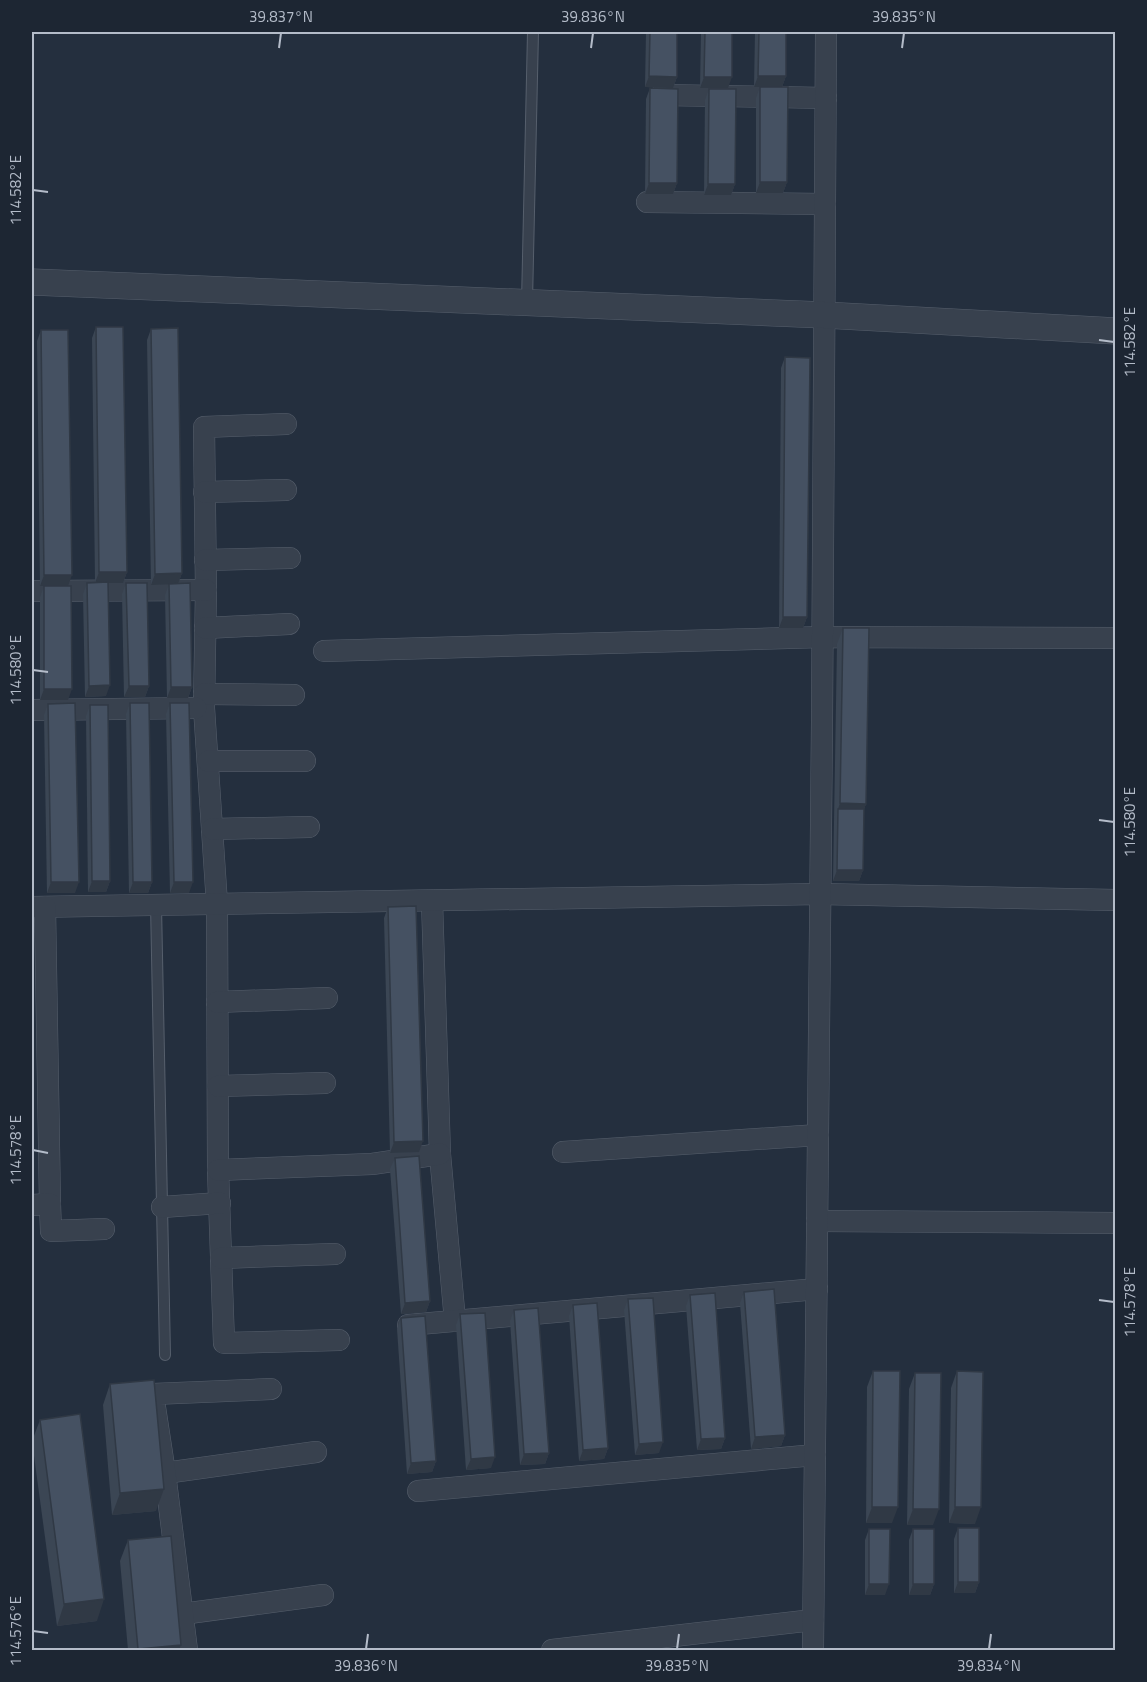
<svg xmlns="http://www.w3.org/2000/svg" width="1147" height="1682" font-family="'Titillium Web',sans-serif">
<rect width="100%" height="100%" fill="#242f3e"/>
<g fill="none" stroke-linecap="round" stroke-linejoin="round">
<defs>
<g id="service">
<polyline points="527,302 533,32"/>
<polyline points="156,905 165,1355"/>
</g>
<g id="minor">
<polyline points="661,95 826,98"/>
<polyline points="647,202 825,204"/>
<polyline points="286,424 204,427 206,590 204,708 217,904 218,1170 224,1343 339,1340"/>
<polyline points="204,492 286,490"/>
<polyline points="205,560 290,558"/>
<polyline points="35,591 206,590"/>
<polyline points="205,628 289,624"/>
<polyline points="324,651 823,637 1116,638"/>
<polyline points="204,694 294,695"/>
<polyline points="32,710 196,708"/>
<polyline points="208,761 305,761"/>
<polyline points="212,829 309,827"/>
<polyline points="432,901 440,1154 455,1321"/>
<polyline points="32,907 819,894 1116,900"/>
<polyline points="45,907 50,1204"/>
<polyline points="217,1002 327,998"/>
<polyline points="218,1086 325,1083"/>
<polyline points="563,1152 818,1135"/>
<polyline points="218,1170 372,1164 440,1154"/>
<polyline points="32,1205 50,1204 51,1231 104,1229"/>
<polyline points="162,1207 220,1203"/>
<polyline points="817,1221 1116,1223"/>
<polyline points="221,1258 335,1254"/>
<polyline points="408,1325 817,1289"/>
<polyline points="165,1473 316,1452"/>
<polyline points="418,1491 815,1455"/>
<polyline points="182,1614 323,1595"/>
<polyline points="187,1650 165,1473 153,1394 271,1389"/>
<polyline points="552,1650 813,1620"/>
<polyline points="813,1650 822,722 826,32"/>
</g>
<polyline id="tertiary" points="32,282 824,315 1116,331"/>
</defs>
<use href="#service" stroke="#565f6c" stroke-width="12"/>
<use href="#minor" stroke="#565f6c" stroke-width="22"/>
<use href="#tertiary" stroke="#565f6c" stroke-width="27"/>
<use href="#service" stroke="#38414e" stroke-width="10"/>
<use href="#minor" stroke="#38414e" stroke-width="21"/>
<use href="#tertiary" stroke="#38414e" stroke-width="26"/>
</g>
<g fill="#3b4654">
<polygon points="646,32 677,32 677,77 673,88 645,87"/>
<polygon points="701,32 732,32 728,88 700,88"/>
<polygon points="755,32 786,32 786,76 782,87 754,87"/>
<polygon points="760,87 787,182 783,193 756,193 756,98"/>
<polygon points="650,88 677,183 673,194 645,194 646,99"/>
<polygon points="709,89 735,184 731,195 704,195 705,100"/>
<polygon points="96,327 127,572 123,583 108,583 106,696 85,697 83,594 87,583 95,582 92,338"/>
<polygon points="151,329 182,573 178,584 192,687 188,698 167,698 165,595 169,584 151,585 147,340"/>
<polygon points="41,330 68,586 68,700 40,700 40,597 44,586 40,586 37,341"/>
<polygon points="785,357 807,617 803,628 779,628 781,368"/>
<polygon points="126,583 149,686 145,697 124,697 122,594"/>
<polygon points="843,628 866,804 864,809 863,870 859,881 833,881 837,644"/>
<polygon points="130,703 152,882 148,893 129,893 126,714"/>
<polygon points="170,703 189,893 170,893 166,714"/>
<polygon points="48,704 75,893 47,893 44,715"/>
<polygon points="90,705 110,881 106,892 88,892 86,716"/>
<polygon points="388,907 419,1152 390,1153 384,918"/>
<polygon points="395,1158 430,1301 426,1312 401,1314 390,1169"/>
<polygon points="744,1292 785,1435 781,1446 751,1449 740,1303"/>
<polygon points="690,1295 725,1438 721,1449 697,1450 686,1306"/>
<polygon points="628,1299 659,1453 635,1455 624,1310"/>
<polygon points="573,1305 608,1448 604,1459 579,1461 569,1316"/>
<polygon points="514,1310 549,1453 545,1464 520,1465 510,1321"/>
<polygon points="460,1314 491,1468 466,1470 456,1325"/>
<polygon points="401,1318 436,1461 432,1472 407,1474 397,1329"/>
<polygon points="873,1371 892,1523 866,1523 867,1387"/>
<polygon points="957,1371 975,1524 949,1523 951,1388"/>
<polygon points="915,1373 933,1525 907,1525 909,1389"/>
<polygon points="110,1384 156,1511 112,1515 103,1405"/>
<polygon points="40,1420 97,1621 57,1626 32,1441"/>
<polygon points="958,1528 979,1582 975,1593 954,1593 954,1539"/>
<polygon points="869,1529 885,1595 865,1595 865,1540"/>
<polygon points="913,1529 934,1584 930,1595 909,1595 909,1540"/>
<polygon points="128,1540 179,1650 128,1650 120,1561"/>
</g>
<g fill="#303945">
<polygon points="649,76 677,77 673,88 645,87"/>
<polygon points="758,76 786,76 782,87 754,87"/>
<polygon points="704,77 732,77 728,88 700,88"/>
<polygon points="760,182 787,182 783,193 756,193"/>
<polygon points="649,183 677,183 673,194 645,194"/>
<polygon points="708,184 735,184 731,195 704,195"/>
<polygon points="99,572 127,572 123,583 95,583"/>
<polygon points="182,573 178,584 151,585 155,574"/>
<polygon points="44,575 72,575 68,586 40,586"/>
<polygon points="783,617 807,617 803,628 779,628"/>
<polygon points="110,685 106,696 85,697 89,686"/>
<polygon points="129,686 149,686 145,697 124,697"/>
<polygon points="171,687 192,687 188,698 167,698"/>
<polygon points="44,689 72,689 68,700 40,700"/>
<polygon points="840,803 866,804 860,820 838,809"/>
<polygon points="837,870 863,870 859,881 833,881"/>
<polygon points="92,881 110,881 106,892 88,892"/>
<polygon points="51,882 79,882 75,893 47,893"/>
<polygon points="133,882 152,882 148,893 129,893"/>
<polygon points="174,882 193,882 189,893 170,893"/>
<polygon points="423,1141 419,1152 390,1153 394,1142"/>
<polygon points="430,1301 426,1312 401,1314 405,1303"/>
<polygon points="785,1435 781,1446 751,1449 755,1437"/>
<polygon points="725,1438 721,1449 697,1450 701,1439"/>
<polygon points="663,1442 659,1453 635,1455 639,1444"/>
<polygon points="608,1448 604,1459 579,1461 583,1450"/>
<polygon points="549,1453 545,1464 520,1465 524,1454"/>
<polygon points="495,1457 491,1468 466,1470 471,1459"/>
<polygon points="436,1461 432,1472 407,1474 411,1463"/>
<polygon points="164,1489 156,1511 112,1515 120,1493"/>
<polygon points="872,1507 898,1507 892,1523 866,1523"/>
<polygon points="955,1507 981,1507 975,1524 949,1523"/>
<polygon points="913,1509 939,1509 933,1525 907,1525"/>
<polygon points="958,1582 979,1582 975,1593 954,1593"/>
<polygon points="869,1584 889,1584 885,1595 865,1595"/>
<polygon points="913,1584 934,1584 930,1595 909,1595"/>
<polygon points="104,1599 97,1621 57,1626 64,1604"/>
<polygon points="181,1645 179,1650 137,1650 138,1649"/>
</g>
<g fill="#455162" stroke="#303945" stroke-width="1.5">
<polygon points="650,32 677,32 677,77 649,76"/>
<polygon points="705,32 732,32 732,77 704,77"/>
<polygon points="759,32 786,32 786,76 758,76"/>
<polygon points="760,87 788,87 787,182 760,182"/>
<polygon points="650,88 678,89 677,183 649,183"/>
<polygon points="709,89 736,89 735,184 708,184"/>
<polygon points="96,327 123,327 127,572 99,572"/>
<polygon points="178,328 182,573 155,574 151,329"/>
<polygon points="41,330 68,330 72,575 44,575"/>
<polygon points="785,357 810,358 807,617 783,617"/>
<polygon points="108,582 110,685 89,686 87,583"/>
<polygon points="126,583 147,583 149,686 129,686"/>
<polygon points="190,583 192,687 171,687 169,584"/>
<polygon points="44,586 71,586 72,689 44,689"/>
<polygon points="843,628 869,628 866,804 840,803"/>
<polygon points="75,703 79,882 51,882 48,704"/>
<polygon points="130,703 149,703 152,882 133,882"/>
<polygon points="170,703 189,703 193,882 174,882"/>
<polygon points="90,705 108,705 110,881 92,881"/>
<polygon points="838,809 864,809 863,870 837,870"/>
<polygon points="416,906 423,1141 394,1142 388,907"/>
<polygon points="419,1156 430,1301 405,1303 395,1158"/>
<polygon points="774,1289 785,1435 755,1437 744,1292"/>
<polygon points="715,1293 725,1438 701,1439 690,1295"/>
<polygon points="653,1298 663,1442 639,1444 628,1299"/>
<polygon points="597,1303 608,1448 583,1450 573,1305"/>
<polygon points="538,1308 549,1453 524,1454 514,1310"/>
<polygon points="485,1313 495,1457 471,1459 460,1314"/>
<polygon points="425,1316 436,1461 411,1463 401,1318"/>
<polygon points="873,1371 900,1371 898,1507 872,1507"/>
<polygon points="957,1371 983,1372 981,1507 955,1507"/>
<polygon points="915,1373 941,1373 939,1509 913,1509"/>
<polygon points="154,1380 164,1489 120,1493 110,1384"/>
<polygon points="80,1414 104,1599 64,1604 40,1420"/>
<rect x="958" y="1528" width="21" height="54"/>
<polygon points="869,1529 890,1529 889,1584 869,1584"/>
<rect x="913" y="1529" width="21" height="55"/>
<polygon points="171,1536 181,1645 138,1649 128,1540"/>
</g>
<path fill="none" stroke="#b4bcc9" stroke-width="2" d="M 279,48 L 281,33M 591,48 L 593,33M 902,48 L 904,33M 33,190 L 48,192M 1099,340 L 1114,342M 33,670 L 48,672M 1099,820 L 1114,822M 33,1150 L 48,1153M 1099,1300 L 1114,1302M 33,1631 L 48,1633M 366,1649 L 368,1634M 677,1649 L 679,1634M 989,1649 L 991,1634"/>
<rect width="1147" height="1682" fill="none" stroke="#1d2633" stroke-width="66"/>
<rect x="33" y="33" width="1081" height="1616" fill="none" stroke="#b4bcc9" stroke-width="2"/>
<g font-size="15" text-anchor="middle" fill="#b4bcc9">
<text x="281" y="22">39.837°N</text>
<text x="593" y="22">39.836°N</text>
<text x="904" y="22">39.835°N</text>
<text transform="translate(16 190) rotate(-90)" y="5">114.582°E</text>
<text transform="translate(1130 342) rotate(-90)" y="5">114.582°E</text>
<text transform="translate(16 670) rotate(-90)" y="5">114.580°E</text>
<text transform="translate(1130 822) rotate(-90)" y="5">114.580°E</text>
<text transform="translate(16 1150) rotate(-90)" y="5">114.578°E</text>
<text transform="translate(1130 1302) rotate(-90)" y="5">114.578°E</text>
<text transform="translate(16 1631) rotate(-90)" y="5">114.576°E</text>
<text x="366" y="1671">39.836°N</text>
<text x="677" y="1671">39.835°N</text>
<text x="989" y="1671">39.834°N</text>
</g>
</svg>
